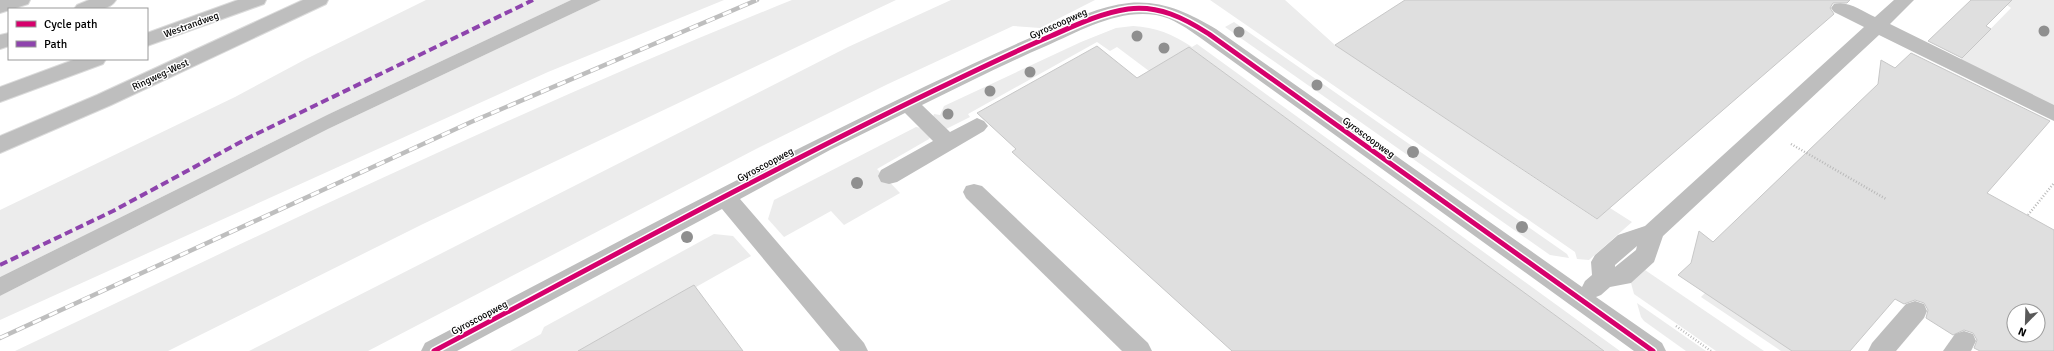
<svg xmlns="http://www.w3.org/2000/svg" width="2054" height="351" font-family="Signika,sans-serif">
<rect width="100%" height="100%" fill="#fff"/>
<g fill="#ececec">
<polygon points="426,0 571,0 329,114 0,277 0,210 235,97 306,59"/>
<polygon points="601,0 724,0 548,72 0,320 0,296 328,129"/>
<path d="M 792,0 L 896,0 L 423,224 L 168,351 L 15,351 C 272,229 528,106 792,0 Z"/>
<polygon points="951,0 1095,0 1040,28 1013,26 888,84 756,149 368,351 249,351 848,47"/>
<polygon points="1210,0 1285,0 1335,45 1596,219 1610,208 1632,222 1589,260 1577,259 1575,252"/>
<polygon points="2012,0 2054,0 2054,106 1960,60 2011,8 2007,5"/>
<polygon points="1234,22 1567,254 1569,258 1550,255 1225,27"/>
<path d="M 1133,26 C 1155,27 1173,34 1192,47 L 1197,44 L 1620,351 L 1604,351 L 1189,47 L 1149,71 L 1117,47 L 1110,51 L 1097,42 L 968,114 L 970,117 L 946,129 L 933,117 L 934,114 L 940,115 L 944,106 L 1081,42 L 1116,28 Z"/>
<polygon points="916,127 921,128 930,137 929,139 877,169 900,193 844,225 831,211 784,237 768,219 774,200"/>
<polygon points="714,234 733,236 751,256 696,287 694,285 578,351 510,351 541,334 544,327"/>
<polygon points="1645,270 1764,351 1716,351 1634,294 1631,283"/>
<polygon points="1705,293 1792,351 1781,351 1701,297"/>
<polygon points="1637,303 1706,351 1686,351 1644,321 1641,317"/>
</g>
<polygon fill="#bfbfbf" points="571,0 601,0 328,129 0,296 0,277 329,114"/>
<g fill="#dfdfdf" stroke="#c7c7c7" fill-rule="evenodd">
<polygon points="1405,0 1850,0 1847,3 1833,3 1830,8 1834,14 1597,219 1335,45"/>
<polygon points="1971,0 2012,0 1986,26 1991,29 1962,58 1928,41"/>
<polygon points="1097,46 1137,78 1189,47 1604,351 1232,351 1012,152 1016,149 977,113"/>
<path d="M 1911,53 L 2050,121 L 1987,193 L 2054,230 L 2054,351 L 1980,351 L 1974,348 L 1977,340 L 1973,333 L 1964,330 L 1953,335 L 1926,318 L 1928,310 L 1924,303 L 1915,300 L 1904,304 L 1895,299 L 1850,351 L 1792,351 L 1678,275 L 1691,263 L 1699,231 L 1713,242 L 1878,84 L 1881,60 L 1895,68 ZM 2014,311 L 2038,311 L 2038,335 L 2014,335 Z"/>
<polygon points="694,285 743,351 578,351 678,294"/>
</g>
<g fill="none" stroke-linecap="round" stroke-linejoin="round">
<defs>
<g id="highway">
<polygon points="0,0 30,0 28,4 0,13"/>
<path d="M 89,0 L 116,0 C 108,13 88,9 74,9 L 77,5 Z"/>
<polygon points="238,0 266,0 264,4 147,46 147,33"/>
<polygon points="303,0 328,0 326,4 111,105 0,153 0,136 97,95"/>
<polygon points="9,33 9,46 0,49 0,35"/>
<polygon points="76,59 106,59 103,64 0,102 0,87"/>
</g>
</defs>
<use href="#highway" stroke="#dbdbdb" stroke-width="2"/>
<g stroke="#b9b9b9" stroke-width="2.5" stroke-dasharray="1 2" stroke-linecap="butt">
<polyline points="1791,144 1886,199"/>
<polyline points="2028,215 2054,183"/>
<polyline points="1676,326 1711,351"/>
</g>
<g fill="#bebebe" fill-rule="evenodd">
<path d="M 1894,0 L 1914,0 L 1890,24 L 2054,105 L 2054,121 L 1879,35 L 1663,236 L 1654,262 L 1631,283 L 1610,287 L 1601,295 L 1596,297 L 1662,343 L 1666,351 L 1634,351 L 1202,39 C 1188,29 1173,18 1156,15 C 1117,9 1080,31 1046,46 C 1004,64 963,85 922,105 L 950,132 L 977,118 L 984,121 L 988,126 L 984,131 L 897,182 L 889,184 L 881,182 L 878,176 L 881,170 L 933,141 L 905,113 L 830,150 L 740,199 L 864,343 L 868,351 L 840,351 L 722,209 L 457,351 L 421,351 L 425,343 C 592,256 757,167 926,86 C 966,67 1006,48 1046,31 C 1073,19 1100,6 1129,3 C 1162,0 1189,13 1216,29 L 1582,287 L 1585,281 L 1592,275 L 1591,262 L 1595,255 L 1618,235 L 1645,226 L 1864,27 L 1834,12 L 1831,8 L 1834,4 C 1848,0 1862,11 1875,17 ZM 1637,246 L 1636,250 L 1615,267 L 1615,265 Z"/>
<polygon points="974,184 982,186 1148,343 1152,351 1122,351 966,198 963,192 966,186"/>
<polygon points="1915,301 1924,304 1927,311 1924,318 1896,351 1868,351 1872,343 1906,304"/>
<polygon points="1964,331 1973,334 1976,341 1971,351 1943,351 1955,334"/>
</g>
<use href="#highway" fill="#bebebe" fill-rule="evenodd"/>
<defs>
<polyline id="rail" points="0,338 471,122 757,0"/>
</defs>
<use href="#rail" stroke="#bebebe" stroke-width="4.5"/>
<use href="#rail" stroke="#fff" stroke-width="3" stroke-dasharray="9" stroke-linecap="butt"/>
<polyline stroke="#8e44ad" stroke-width="4" stroke-dasharray="8 4" stroke-linecap="butt" points="0,265 113,211 250,137 533,0"/>
<defs>
<path id="cycleway" d="M 434,351 C 600,263 764,173 933,91 C 972,72 1011,53 1051,36 C 1076,25 1101,13 1128,9 C 1159,5 1184,18 1209,34 L 1653,351"/>
</defs>
<use href="#cycleway" stroke="#fff" stroke-width="8"/>
<use href="#cycleway" stroke="#d6006c" stroke-width="5"/>
</g>
<g fill="#8f8f8f">
<circle cx="2044" cy="31" r="5.5"/>
<circle cx="1239" cy="32" r="5.5"/>
<circle cx="1137" cy="36" r="5.5"/>
<circle cx="1164" cy="48" r="5.5"/>
<circle cx="1030" cy="72" r="5.5"/>
<circle cx="1317" cy="85" r="5.5"/>
<circle cx="990" cy="91" r="5.5"/>
<circle cx="948" cy="114" r="5.5"/>
<circle cx="1413" cy="152" r="6"/>
<circle cx="857" cy="183" r="6"/>
<circle cx="1522" cy="227" r="6"/>
<circle cx="687" cy="237" r="6"/>
</g>
<g text-anchor="middle" stroke-width="3" stroke-linejoin="round" paint-order="stroke">
<g font-size="10" fill="#000" stroke="#fff">
<text transform="translate(1058 23) rotate(-24)" y="4">Gyroscoopweg</text>
<text transform="translate(191 24) rotate(-20)" y="4">Westrandweg</text>
<text transform="translate(160 74) rotate(-25)" y="4">Ringweg-West</text>
<text transform="translate(1369 137) rotate(36)" y="4">Gyroscoopweg</text>
<text transform="translate(765 164) rotate(-28)" y="4">Gyroscoopweg</text>
<text transform="translate(479 317) rotate(-28)" y="4">Gyroscoopweg</text>
</g>
</g>
<rect x="8" y="8" width="140" height="52" fill="#ffffff" stroke="#999999"/>
<rect x="16" y="21" width="20" height="6" fill="#d6006c" stroke="#999999"/>
<text x="44" y="28" font-size="12" fill="#000000">Cycle path</text>
<rect x="16" y="41" width="20" height="6" fill="#8e44ad" stroke="#999999"/>
<text x="44" y="48" font-size="12" fill="#000000">Path</text>
<g transform="translate(2026 323) rotate(203)"><circle r="19" fill="#ffffff" stroke="#999999"/>
<path d="M0-3L7 15L0 10L-7 15Z" fill="#595959"/>
<text y="-6" font-size="11" font-weight="bold" text-anchor="middle" fill="#000000">N</text>
</g>
</svg>
